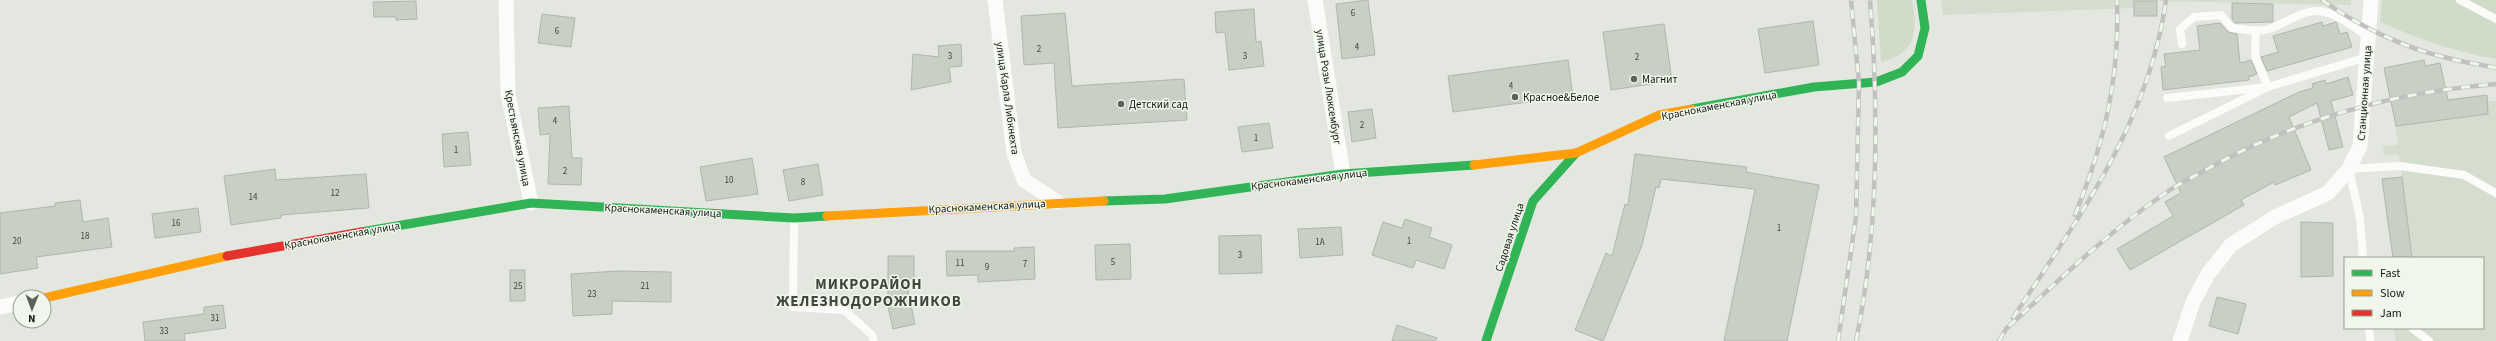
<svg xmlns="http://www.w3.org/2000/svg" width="2496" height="341" font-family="'Source Sans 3',sans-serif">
<rect width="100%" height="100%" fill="#e3e7e0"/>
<g fill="#d5ddcf">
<polygon points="1941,0 2351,0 2351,5 2157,1 2157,16 2134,16 2133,8 1943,15"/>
<polygon points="2487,95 2487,101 2496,101 2496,341 2396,341 2393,328 2483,328 2483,258 2412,258 2399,154 2384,155 2383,146 2398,145 2393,107"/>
</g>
<g fill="#d0dcc8">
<path d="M 1877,0 L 1912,0 C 1918,31 1916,54 1881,62 Z"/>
<path d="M 2382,0 L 2496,0 L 2496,59 C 2455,52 2418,39 2380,22 Z"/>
</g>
<g fill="#c8cfc3" stroke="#b2b4b0">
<polygon points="1368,0 1375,55 1342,59 1336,4"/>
<polygon points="416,1 417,19 396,20 396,17 374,17 373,2"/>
<rect x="2134" y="1" width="23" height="15"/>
<polygon points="2232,3 2273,4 2273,22 2235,23 2232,19"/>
<polygon points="1254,9 1256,42 1261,41 1264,66 1229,70 1225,32 1216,33 1215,12"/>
<polygon points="1065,13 1072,86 1184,79 1187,120 1058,128 1054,63 1024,65 1021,16"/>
<polygon points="542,14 575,18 571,47 538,43"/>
<polygon points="1813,21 1819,65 1765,73 1758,29"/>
<polygon points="2322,22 2323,26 2336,22 2340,34 2347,32 2352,47 2267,71 2261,57 2278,52 2273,36"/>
<polygon points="2220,23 2228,32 2237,34 2240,63 2251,60 2257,74 2249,77 2249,80 2163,90 2161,67 2166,66 2164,54 2200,50 2197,26"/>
<polygon points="1664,24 1672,81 1611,90 1603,32"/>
<polygon points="961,44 962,66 949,67 951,82 911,90 913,54 939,57 938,46"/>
<polygon points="1568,60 1573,96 1453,112 1448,76"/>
<polygon points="2424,60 2425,66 2440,63 2448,100 2487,95 2488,114 2396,126 2384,68"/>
<polygon points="2348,77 2353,95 2331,101 2343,147 2329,150 2317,103 2289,117 2311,170 2275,185 2274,182 2241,200 2244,205 2130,270 2117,249 2173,216 2165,202 2181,193 2164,157 2299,92 2313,88 2312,84 2325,80 2326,84"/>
<polygon points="569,106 572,158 582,158 581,185 548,184 550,134 540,135 538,108"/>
<polygon points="1372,109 1376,138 1352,142 1348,112"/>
<polygon points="1269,123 1273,148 1242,152 1238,127"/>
<polygon points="468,132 471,165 444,167 442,134"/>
<polygon points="1635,154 1747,167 1746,172 1819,185 1787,341 1724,341 1755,189 1661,179 1659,188 1656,187 1642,245 1603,341 1575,330 1606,253 1612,256 1625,204 1628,205"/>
<polygon points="752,158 758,194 706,201 700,167"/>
<polygon points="818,164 823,195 789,201 783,170"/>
<polygon points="275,169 276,180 366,174 369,208 281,215 281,218 231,225 224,176"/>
<polygon points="2402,177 2412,258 2393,258 2382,179"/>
<polygon points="80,200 83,222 108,218 112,247 36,257 38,268 0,274 0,213 55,206 55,203"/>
<polygon points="198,208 201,232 155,238 152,214"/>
<polygon points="1405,219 1432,228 1429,237 1452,245 1444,269 1416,260 1413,268 1372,255 1383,222 1402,228"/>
<polygon points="2301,222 2333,223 2333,276 2301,277"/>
<polygon points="1341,227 1343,255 1300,258 1298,229"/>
<polygon points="1261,235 1262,273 1219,274 1219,236"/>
<polygon points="1130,244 1131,279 1096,280 1095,245"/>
<polygon points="1034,247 1035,279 978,282 978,275 947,276 946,251 1014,251 1014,248"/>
<polygon points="888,256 914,256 914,286 907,286 915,324 893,329 888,307"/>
<rect x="510" y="270" width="15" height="31"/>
<polygon points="618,271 671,272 671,302 612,301 612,314 573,316 571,274"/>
<polygon points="2217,297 2246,304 2238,334 2209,326"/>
<polygon points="223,305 226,328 184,334 185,341 145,341 143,322 204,314 204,307"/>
<polygon points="1397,325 1437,338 1436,341 1392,341"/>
</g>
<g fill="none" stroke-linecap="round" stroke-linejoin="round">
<g stroke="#fbfbfa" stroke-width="8">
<polyline points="2460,0 2496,19"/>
<polyline points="2256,30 2255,56 2268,87 2367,57"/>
<path d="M 2182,44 L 2180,29 L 2194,17 L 2221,15 L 2232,28 C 2244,29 2258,33 2269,29 C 2287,23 2305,7 2325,12 C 2341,16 2355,28 2368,37"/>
<polyline points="2167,98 2268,87 2169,136"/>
<polyline points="794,218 793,307 844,310 872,335 874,341"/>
<polyline points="2363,258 2360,218 2349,169 2400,166 2464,175 2496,193"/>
<polyline points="2369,328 2370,341"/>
<polyline points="2412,328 2429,341"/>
</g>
<g stroke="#fbfbfa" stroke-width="15">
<polyline points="506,0 508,94 531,203"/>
<polyline points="995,0 1014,153 1024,180 1057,202"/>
<polyline points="1315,0 1343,174"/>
<polyline points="0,307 20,303"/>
<polyline points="2180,341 2193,302 2208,274 2231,245 2275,217 2328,193 2349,169 2360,146 2371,0"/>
</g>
<g stroke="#30b455" stroke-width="9">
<polyline points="1692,109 1814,87 1876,82 1902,72 1918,56 1925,28 1921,0"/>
<polyline points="1104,201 1165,199 1343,174 1474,165"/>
<polyline points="361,232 531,203 794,218 827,216"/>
<polyline points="1486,341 1533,201 1576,153"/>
</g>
<g stroke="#ff9f0a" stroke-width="9">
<polyline points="1474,165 1576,153 1659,115 1692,109"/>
<polyline points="827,216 1104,201"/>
<polyline points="44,298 227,256"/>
</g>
<polyline stroke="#e5322d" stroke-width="9" points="227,256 361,232"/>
<defs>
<g id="rail">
<path d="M 2322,0 C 2357,25 2402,47 2444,57 C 2461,62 2479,64 2496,68"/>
<path d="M 2075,215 C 2104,143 2120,79 2117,0"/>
<path d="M 2013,318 C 2078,218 2149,123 2166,0"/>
<polyline points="1838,341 1856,217 1859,83 1851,0"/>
<path d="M 1856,341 C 1879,230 1879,113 1870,0"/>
<path d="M 1999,341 L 2006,329 C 2058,281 2109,231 2167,192 C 2180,183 2195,176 2209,168 C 2298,119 2394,92 2496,84"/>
</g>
</defs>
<use href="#rail" stroke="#c0c1c0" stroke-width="4.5"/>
<use href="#rail" stroke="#f0f7ea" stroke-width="3" stroke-dasharray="9" stroke-linecap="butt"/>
</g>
<g fill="#5e605b" stroke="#f0f7ea" stroke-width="1.5">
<circle cx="1634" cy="79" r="4"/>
<circle cx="1515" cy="97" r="4"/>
<circle cx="1121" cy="104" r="4"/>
</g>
<g text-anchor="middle" stroke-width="3" stroke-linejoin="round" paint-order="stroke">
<g font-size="9" fill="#424640">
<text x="1353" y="16">6</text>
<text x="557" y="34">6</text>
<text x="1357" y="50">4</text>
<text x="1039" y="52">2</text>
<text x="950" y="59">3</text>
<text x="1245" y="59">3</text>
<text x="1637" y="60">2</text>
<text x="1511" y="89">4</text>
<text x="555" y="124">4</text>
<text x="1362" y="128">2</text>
<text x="1256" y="141">1</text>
<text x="456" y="153">1</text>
<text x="565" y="174">2</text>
<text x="729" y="183">10</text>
<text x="803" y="185">8</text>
<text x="335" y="196">12</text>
<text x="253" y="200">14</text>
<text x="176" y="226">16</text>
<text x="1779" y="231">1</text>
<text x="85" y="239">18</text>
<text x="17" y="244">20</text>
<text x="1409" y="244">1</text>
<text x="1320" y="245">1А</text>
<text x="1240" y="258">3</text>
<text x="1113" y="265">5</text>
<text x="960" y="266">11</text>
<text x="1025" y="267">7</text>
<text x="987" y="270">9</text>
<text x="518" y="289">25</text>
<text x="645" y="289">21</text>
<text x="592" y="297">23</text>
<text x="215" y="321">31</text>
<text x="164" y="334">33</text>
</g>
<g font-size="11" fill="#161814" stroke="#f0f7ea" text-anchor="start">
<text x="1642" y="83">Магнит</text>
<text x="1523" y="101">Красное&amp;Белое</text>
<text x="1129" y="108">Детский сад</text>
</g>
<g font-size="11" fill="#161814" stroke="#f0f7ea">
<text transform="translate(1329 87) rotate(81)" y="4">улица Розы Люксембург</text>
<text transform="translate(2364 93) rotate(-86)" y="4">Станционная улица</text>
<text transform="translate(1008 98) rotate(82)" y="4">улица Карла Либкнехта</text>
<text transform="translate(1719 105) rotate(-11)" y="4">Краснокаменская улица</text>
<text transform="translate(518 138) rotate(79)" y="4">Крестьянская улица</text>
<text transform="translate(1309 179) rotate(-7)" y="4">Краснокаменская улица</text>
<text transform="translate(987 206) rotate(-3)" y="4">Краснокаменская улица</text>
<text transform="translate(663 210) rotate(3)" y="4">Краснокаменская улица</text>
<text transform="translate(342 235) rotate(-10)" y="4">Краснокаменская улица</text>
<text transform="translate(1509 237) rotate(-72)" y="4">Садовая улица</text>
</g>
<g font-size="15" font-weight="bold" letter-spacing="1" fill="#42473d" stroke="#f0f7ea">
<text x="869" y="289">МИКРОРАЙОН<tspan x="869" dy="17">ЖЕЛЕЗНОДОРОЖНИКОВ</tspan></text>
</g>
</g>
<rect x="2344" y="257" width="140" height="72" fill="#f0f7ea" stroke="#999e94"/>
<rect x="2352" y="270" width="20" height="6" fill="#30b455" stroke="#999e94"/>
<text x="2380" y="277" font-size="12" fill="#161814">Fast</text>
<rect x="2352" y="290" width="20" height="6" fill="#ff9f0a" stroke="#999e94"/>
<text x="2380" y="297" font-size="12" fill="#161814">Slow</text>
<rect x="2352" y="310" width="20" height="6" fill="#e5322d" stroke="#999e94"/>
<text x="2380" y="317" font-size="12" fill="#161814">Jam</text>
<g transform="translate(32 309) rotate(181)"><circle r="19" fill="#f0f7ea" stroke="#999e94"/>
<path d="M0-3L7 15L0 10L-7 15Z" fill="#5e605b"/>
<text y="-6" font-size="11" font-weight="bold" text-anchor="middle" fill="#161814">N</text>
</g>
</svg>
